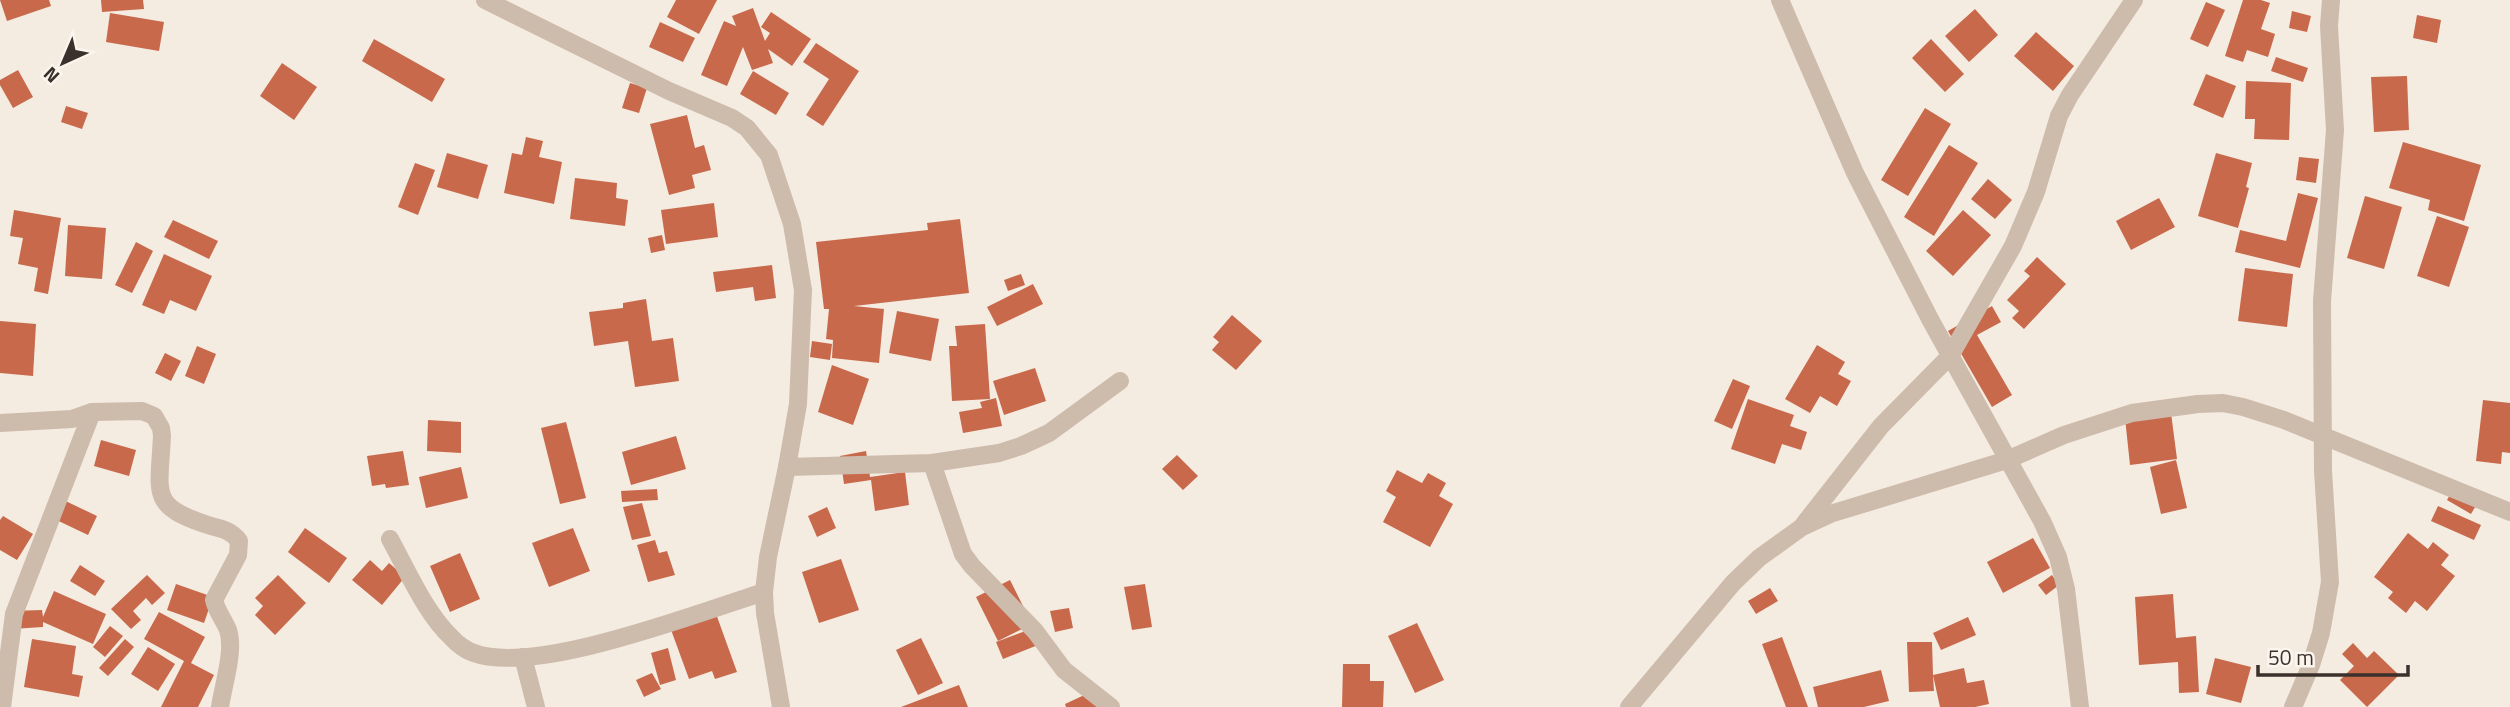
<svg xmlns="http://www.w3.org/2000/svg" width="2510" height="707" font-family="'Titillium Web',sans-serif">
<rect width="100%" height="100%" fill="#f4ebe1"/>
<g fill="#c8694b">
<polygon points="0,0 49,0 51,6 7,21"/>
<polygon points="101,0 143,0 144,9 102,12"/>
<polygon points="676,0 717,0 699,34 667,17"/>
<polygon points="2243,0 2261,0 2270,3 2261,29 2275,34 2268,57 2247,50 2243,62 2225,56"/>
<polygon points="2206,2 2225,10 2208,47 2190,39"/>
<polygon points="753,8 765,41 770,33 761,27 771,12 811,39 792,66 768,49 773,63 752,70 743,47 727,86 701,75 724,21 736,26 732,16"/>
<polygon points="1975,9 1998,35 1969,62 1945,36"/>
<polygon points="2292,11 2311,16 2307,32 2289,28"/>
<polygon points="110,13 164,22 159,51 106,42"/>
<polygon points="2417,15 2441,20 2437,43 2413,38"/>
<polygon points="660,22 695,38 683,62 649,47"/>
<polygon points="2036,32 2074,66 2053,91 2014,56"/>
<polygon points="374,39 445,79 432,102 362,61"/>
<polygon points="1931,39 1964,74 1945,92 1912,58"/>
<polygon points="816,43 859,71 823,126 806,115 829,79 803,62"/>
<polygon points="2276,57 2308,68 2303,82 2271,71"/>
<polygon points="282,63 317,87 294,120 260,96"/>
<polygon points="18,70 33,97 13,108 0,85 0,80"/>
<polygon points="753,71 789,93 776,115 740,94"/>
<polygon points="2206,74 2236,86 2223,118 2193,105"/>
<polygon points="2407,76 2409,130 2374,132 2371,77"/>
<polygon points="2246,81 2291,83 2289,140 2254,139 2255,119 2245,119"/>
<polygon points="630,83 647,88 639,113 622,108"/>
<polygon points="66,106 88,113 82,129 61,122"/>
<polygon points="1925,108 1951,124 1908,196 1881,180"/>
<polygon points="687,115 695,148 704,145 711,170 692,175 695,188 669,195 650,124"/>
<polygon points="526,137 543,141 539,157 562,162 554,204 504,193 512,153 522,155"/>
<polygon points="2403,142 2481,165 2464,221 2428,210 2430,200 2389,188"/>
<polygon points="1949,145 1978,163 1934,236 1904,217"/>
<polygon points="447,153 488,165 478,199 437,187"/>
<polygon points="2216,153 2252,163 2246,187 2249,188 2238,228 2198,216"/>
<polygon points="2299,157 2319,159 2316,183 2296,180"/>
<polygon points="415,163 435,170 418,215 398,207"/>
<polygon points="575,178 617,183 616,198 628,200 625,226 570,219"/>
<polygon points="1988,179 2012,200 1995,219 1971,199"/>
<polygon points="2298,193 2318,198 2300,268 2235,252 2240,230 2286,241"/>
<polygon points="2365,196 2402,207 2384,269 2347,258"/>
<polygon points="2159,198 2175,227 2131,250 2116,221"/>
<polygon points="714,203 718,237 666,244 661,210"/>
<polygon points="14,210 61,218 48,294 34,291 38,268 18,264 23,238 10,236"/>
<polygon points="1963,210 1991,235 1953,276 1926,251"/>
<polygon points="2437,216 2469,227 2449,287 2417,276"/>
<polygon points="960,219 969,293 854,306 884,309 879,363 832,358 833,340 826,339 829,309 824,309 816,242 928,230 927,223"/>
<polygon points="173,220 218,241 209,259 164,237"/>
<polygon points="68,225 106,228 102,279 65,276"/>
<polygon points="662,235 665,250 651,253 648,238"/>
<polygon points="136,242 153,251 132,293 115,285"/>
<polygon points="164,254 212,276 196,311 170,300 164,314 142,305"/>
<polygon points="2037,257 2066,284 2024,329 2012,318 2019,311 2007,300 2030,276 2024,271"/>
<polygon points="772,265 776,298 755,301 753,287 716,292 713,272"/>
<polygon points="2245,268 2293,274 2287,327 2238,321"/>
<polygon points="1021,274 1025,285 1008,291 1004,280"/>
<polygon points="1033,284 1043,304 997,326 987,307"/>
<polygon points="646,299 652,341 673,338 679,381 635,387 628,341 594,346 589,312 623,308 623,303"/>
<polygon points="1992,306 2001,322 1977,335 2012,395 1992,407 1948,331"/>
<polygon points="897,311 939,319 931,361 889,353"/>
<polygon points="1232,315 1262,341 1236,370 1212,350 1219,342 1213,337"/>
<polygon points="0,321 36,324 33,376 0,373"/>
<polygon points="985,324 990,399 952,401 949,346 957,346 955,326"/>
<polygon points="812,341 832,344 830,360 810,357"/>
<polygon points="1817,345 1845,362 1838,374 1851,381 1837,406 1820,396 1810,413 1785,399"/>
<polygon points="197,346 216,354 204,384 185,376"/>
<polygon points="165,353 181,361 171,381 155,373"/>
<polygon points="832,365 869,379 853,425 818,412"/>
<polygon points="1035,368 1046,401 1004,415 993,381"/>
<polygon points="1733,379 1750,386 1732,429 1714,421"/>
<polygon points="996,398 1002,426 963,433 959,412 982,408 980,402"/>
<polygon points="1748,399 1794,415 1790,426 1807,432 1801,450 1782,444 1775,464 1731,449"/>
<polygon points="2483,400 2510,403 2510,453 2502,452 2501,464 2476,461"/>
<polygon points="2171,413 2177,459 2130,465 2125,418"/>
<polygon points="428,420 461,422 461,453 427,451"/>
<polygon points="566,422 586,498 560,504 541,428"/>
<polygon points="676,436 686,469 631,485 622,452"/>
<polygon points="101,440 136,450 129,476 94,466"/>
<polygon points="403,451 409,485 386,488 385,484 372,486 367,456"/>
<polygon points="866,451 870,477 905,472 909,505 875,511 871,480 844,484 840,456"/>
<polygon points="1177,455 1198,476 1183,490 1162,469"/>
<polygon points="2176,460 2187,508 2161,514 2150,467"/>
<polygon points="461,467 468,498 426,508 419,477"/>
<polygon points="1397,470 1422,483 1428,473 1446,483 1439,496 1453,504 1430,547 1383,522 1396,497 1386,491"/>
<polygon points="2454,488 2478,502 2471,514 2447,500"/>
<polygon points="657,489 658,500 622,502 621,491"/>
<polygon points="55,496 97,516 88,535 46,515"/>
<polygon points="642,503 651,536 632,540 623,507"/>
<polygon points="2438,506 2481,525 2474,540 2431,521"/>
<polygon points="827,507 836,528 817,537 808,516"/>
<polygon points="3,516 33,534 17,560 0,550 0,520"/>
<polygon points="305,528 347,558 329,583 288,552"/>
<polygon points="573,528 590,571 549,587 532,543"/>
<polygon points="2408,533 2428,549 2433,542 2449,555 2441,565 2455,576 2427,611 2415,601 2406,613 2388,598 2393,592 2374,577"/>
<polygon points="2033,538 2050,568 2003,593 1987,562"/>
<polygon points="655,540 659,553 667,551 675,575 648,582 637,545"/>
<polygon points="460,553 480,599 450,612 430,566"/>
<polygon points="841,559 859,610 819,623 802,572"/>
<polygon points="370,560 382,571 389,563 405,577 382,605 352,580"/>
<polygon points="80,565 105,581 95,596 70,581"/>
<polygon points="147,575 165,593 152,605 146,598 133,611 141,620 131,629 111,609"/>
<polygon points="278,575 306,603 275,635 255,615 263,606 255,598"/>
<polygon points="2052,575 2059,585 2046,595 2038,585"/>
<polygon points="1010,580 1032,624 998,641 976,597"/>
<polygon points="176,584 213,597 204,623 167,610"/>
<polygon points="1145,584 1152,627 1132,630 1124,587"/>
<polygon points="1770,588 1778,601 1756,614 1748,601"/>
<polygon points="54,591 106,614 93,644 43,622 43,627 12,629 11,611 42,610 43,617"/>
<polygon points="2173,594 2176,638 2196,636 2199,692 2179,693 2178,662 2139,665 2135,597"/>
<polygon points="1069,608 1073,628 1055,632 1050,611"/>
<polygon points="715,611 737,672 715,679 712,671 689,679 670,627"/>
<polygon points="159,612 205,637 191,663 214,675 198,707 161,707 184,661 144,639"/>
<polygon points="1968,617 1976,635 1941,650 1933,633"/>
<polygon points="1417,623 1444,680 1415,693 1388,636"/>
<polygon points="110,626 123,636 105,657 93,647"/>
<polygon points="1031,629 1038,645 1003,659 996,642"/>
<polygon points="1782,637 1808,707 1786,707 1762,644"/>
<polygon points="921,638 943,683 918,695 896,650"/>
<polygon points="32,639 76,646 72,674 83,676 79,697 24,687"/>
<polygon points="125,639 134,647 108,676 99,668"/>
<polygon points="1907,642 1932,642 1933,675 1964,668 1967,683 1984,680 1989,704 1975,707 1940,707 1933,675 1934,691 1909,692"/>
<polygon points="2353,643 2367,658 2374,651 2399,675 2367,707 2340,680 2354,666 2342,654"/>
<polygon points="148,647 175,664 158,691 131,674"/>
<polygon points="668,648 676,680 660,685 651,653"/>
<polygon points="2215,658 2251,667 2241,703 2206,694"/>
<polygon points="1343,664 1370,664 1370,681 1384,681 1383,707 1342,707"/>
<polygon points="1881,670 1889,701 1864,707 1818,707 1813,687"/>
<polygon points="652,673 661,689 644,697 636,680"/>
<polygon points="959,685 968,707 901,707"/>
<polygon points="1093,691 1101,707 1066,707 1065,704"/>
</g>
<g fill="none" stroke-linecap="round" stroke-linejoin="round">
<g stroke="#cdbbac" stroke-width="18">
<polyline points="485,0 669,91 732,118 747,128 769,155 792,224 803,290 798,404 787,467 768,557 764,592 765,613 781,707"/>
<polyline points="1780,0 1855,173 1931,321 2042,521 2058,557 2066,589 2080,707"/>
<path d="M 0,423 L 72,419 L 92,412 L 142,411 L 154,416 L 161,428 L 162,436 C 159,496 149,506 211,526 C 223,529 232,531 239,541 L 238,555 L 214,600 C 217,612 224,620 228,630 C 235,650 223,686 220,707"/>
<polyline points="932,463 963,554 972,566 1035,631 1064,670 1111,707"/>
<polyline points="787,467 932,463 999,453 1021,446 1049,433 1120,381"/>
<polyline points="1804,524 1881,426 1950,356 2013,246 2036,192 2059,116 2070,95 2134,0"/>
<path d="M 390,539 C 407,570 426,614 452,638 C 457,644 467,651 474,653 C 535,676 700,612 764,592"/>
<polyline points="523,657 536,707"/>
<polyline points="2,707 14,614 92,412"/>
<polyline points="1629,707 1733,583 1759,558 1802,527 1830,514 2007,460 2064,435 2132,413 2198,404 2223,403 2243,407 2284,420 2510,512"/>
<polyline points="2293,707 2311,665 2321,633 2330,582 2323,471 2322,301 2335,130 2329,26 2331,0"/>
</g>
</g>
<g transform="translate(63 63) rotate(224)" stroke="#fbf5ee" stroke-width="5" paint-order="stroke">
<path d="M0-5L12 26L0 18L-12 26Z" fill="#3b302b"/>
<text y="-10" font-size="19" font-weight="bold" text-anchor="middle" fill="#3b302b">N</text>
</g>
<path d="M2258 665v10h150v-10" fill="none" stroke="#3b302b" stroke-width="3.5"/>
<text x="2268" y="665" font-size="21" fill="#3b302b" stroke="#fbf5ee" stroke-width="5" paint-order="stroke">50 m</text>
</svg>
